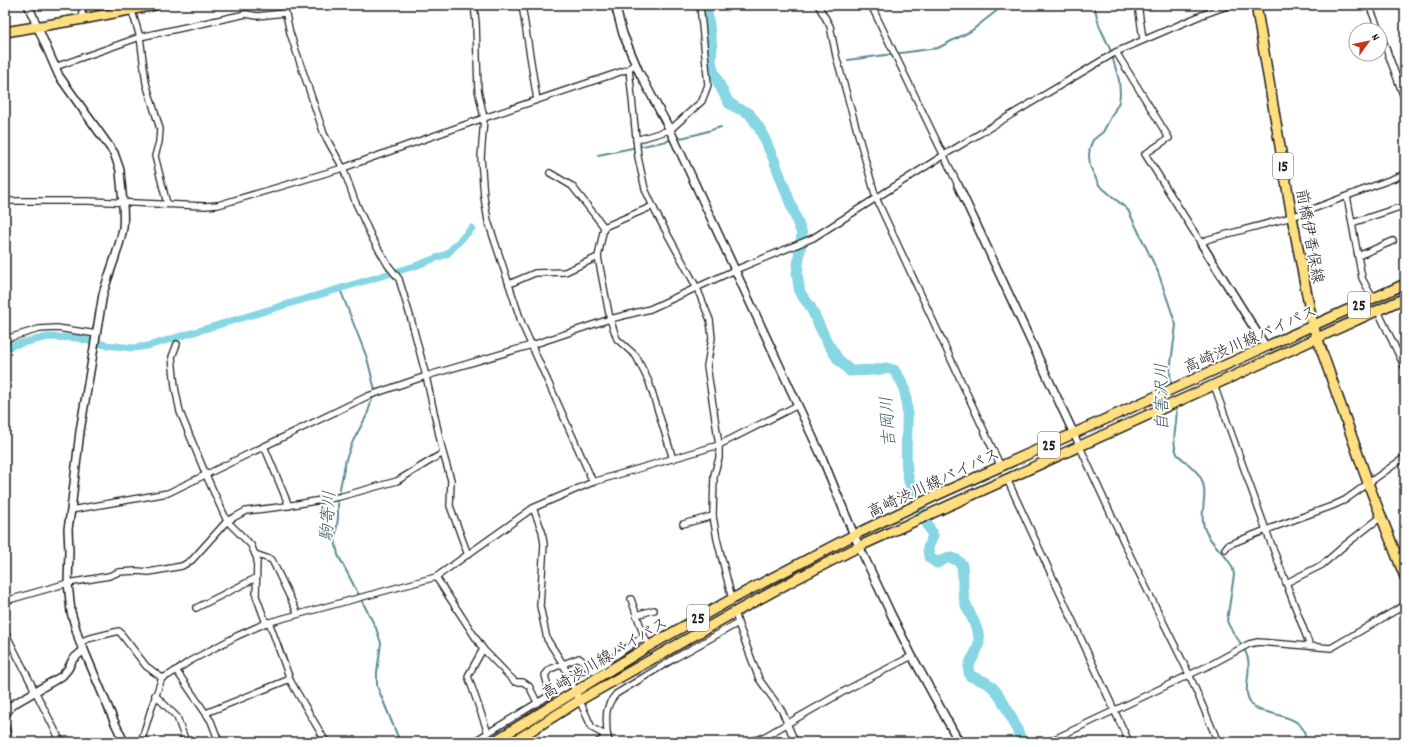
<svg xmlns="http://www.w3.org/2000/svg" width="1410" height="747" font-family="Dekko,'Klee One',sans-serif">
<rect width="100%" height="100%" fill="#fff"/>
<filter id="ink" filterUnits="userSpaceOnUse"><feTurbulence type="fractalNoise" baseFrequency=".025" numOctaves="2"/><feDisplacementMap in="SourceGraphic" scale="8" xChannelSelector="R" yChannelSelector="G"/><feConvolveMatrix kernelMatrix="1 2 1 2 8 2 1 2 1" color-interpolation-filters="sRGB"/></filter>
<g filter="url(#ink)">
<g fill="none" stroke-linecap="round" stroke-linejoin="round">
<g stroke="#5c8c93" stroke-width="2">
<polyline points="1094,5 1099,25 1110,49 1114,63 1119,80 1120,94 1119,102 1103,132 1093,140 1090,147 1089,155 1090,166 1099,185 1128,210 1158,272 1176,325 1170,371 1171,386"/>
<polyline points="848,60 938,48 971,31 1004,5"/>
<polyline points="676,139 698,134 721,127"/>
<polyline points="598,155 672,140"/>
<polyline points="340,289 367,358 375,390 367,415 353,441 346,459 338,498 338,518 335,539 338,555 376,628 381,643 377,672 377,686 400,742"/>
<path d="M 1176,406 C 1179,422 1170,438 1177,454 C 1184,461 1195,468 1201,478 C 1210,495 1197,515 1206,532 C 1213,548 1233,558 1234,575 L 1227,621 C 1232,635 1245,644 1248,659 C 1252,679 1238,694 1257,709 C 1274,716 1309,716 1305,742"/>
</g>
<polyline stroke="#86d6e3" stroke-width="7" points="5,347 48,337 77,338 106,345 133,348 148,346 415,266 447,254 472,228"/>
<path stroke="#86d6e3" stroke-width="11" d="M 706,5 L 712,47 L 711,61 L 713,70 L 720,86 L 729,103 L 737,108 L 749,113 L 760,129 L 774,160 L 802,234 L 797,274 L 800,293 L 810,306 L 827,342 L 838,359 L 850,371 L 875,370 L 886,368 L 894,370 C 898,376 902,381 904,388 C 911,415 904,443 907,471 C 909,490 925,518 933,536 L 928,548 L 929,557 L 937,563 L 949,557 L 957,560 L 962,565 C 964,578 961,592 966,605 C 970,615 978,627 979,639 C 980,655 964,661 970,676 C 975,678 982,680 987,683 C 1000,690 1017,728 1022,742"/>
<defs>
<g id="minor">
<polyline points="81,5 83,19"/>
<polyline points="130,5 140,37 146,83 160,129 159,142 155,156 167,204"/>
<polyline points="284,5 290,33 324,134 343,168 355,201 372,238 388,265 399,279 411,319 426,376 443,453 451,480 450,506 468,555"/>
<polyline points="474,5 476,23 478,90 484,118 481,158 484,197 488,221 522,324 593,482"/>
<polyline points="522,5 537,100"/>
<polyline points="818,5 830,26 836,56 876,198 1001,467"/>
<polyline points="871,5 958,185"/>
<polyline points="1138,5 1143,39"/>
<polyline points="1369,5 1379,30"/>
<polyline points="1380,32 1405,100"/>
<polyline points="1116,52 1169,138 1145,154 1201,243 1209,239 1292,217 1347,196"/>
<polyline points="635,63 629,69 638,157 645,189 656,213 697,288 710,320 712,338 707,366 719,445 719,458 714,475 713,516 717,539 732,599"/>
<polyline points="55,67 140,37 246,14 257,16 285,13"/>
<polyline points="636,140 670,130 702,101 708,85 700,5"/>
<polyline points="550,173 572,186 604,227 598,257 610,319 617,339 636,356 649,382 673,459"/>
<polyline points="5,201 88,201 205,206 218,205 343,168 484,118 629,69"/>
<polyline points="1352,223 1397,208"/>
<polyline points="604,227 653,206"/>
<polyline points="1358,256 1393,241"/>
<polyline points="509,284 535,273 565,272 598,257"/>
<polyline points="1373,299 1362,278 1347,196 1405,174"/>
<polyline points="1378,311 1405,368"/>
<polyline points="5,339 39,329 57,328 97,334"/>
<polyline points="177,344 172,357 175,387 180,412 206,475 227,521 251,545 257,559 256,596 266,623"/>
<polyline points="1214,385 1266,530 1310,646"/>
<polyline points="1074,434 1127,549 1189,674 1218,742"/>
<polyline points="264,446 289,506"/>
<polyline points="1007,479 1129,742"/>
<polyline points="533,508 542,531 544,544 540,606 547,639 563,664 592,728 607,736"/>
<polyline points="71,510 168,493 368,396 426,376 532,345 610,319 650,309 735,270 813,238 944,155 1116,52 1202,15 1230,5"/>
<polyline points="683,524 713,516"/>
<polyline points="1225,549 1228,545 1266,530 1332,506 1345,500 1405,457"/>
<polyline points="255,554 272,560 298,614"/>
<polyline points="436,577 483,649 515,682 523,682 529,686 537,702"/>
<polyline points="1286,583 1322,565 1345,545 1381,517"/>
<polyline points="631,599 644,636"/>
<polyline points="5,601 68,583 109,576 119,572 136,571 149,572 182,566 192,560 227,521 246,511 280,507 339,497 397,481 443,453"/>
<polyline points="196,608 256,578"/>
<polyline points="636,615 654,610"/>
<polyline points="269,622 291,682 326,742"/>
<polyline points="738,623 759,679 782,711 795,742"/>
<polyline points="5,632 61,742"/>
<polyline points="80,643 87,639 119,631 146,666 162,678"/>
<polyline points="483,649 468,676 488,733"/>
<polyline points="176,670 211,721 219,742"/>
<polyline points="155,695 177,717 186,742"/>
<polyline points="206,713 290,679"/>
<path d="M 607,736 C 607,717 603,709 616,694 L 675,658 L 738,623 L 735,612"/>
<polyline points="141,742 152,706 162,678 169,675 190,661 237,636 266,623 436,577 533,508 593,482 719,445 798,405"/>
<polyline points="473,742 550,695 545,675 550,669 579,658 585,663 587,667 594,671 644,636 649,646"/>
<polyline points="598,742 607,736"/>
<polyline points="748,742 762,738 850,688 912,656"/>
<polyline points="1048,742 1212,664 1249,644 1258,642 1331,648 1405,605"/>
</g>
<g id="tertiary">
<polyline points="615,5 623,34 639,72 670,130 821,455 854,535 891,614 912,656 959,742"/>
<polyline points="958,185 1074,434"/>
<polyline points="1201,243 1266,347"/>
<polyline points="84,650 114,721 124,742"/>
<path d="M 5,715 L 12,705 L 62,676 L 68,669 L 73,659 L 84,650 L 80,643 L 71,612 L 68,583 L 69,551 L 68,529 L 71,510 L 80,431 L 103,294 C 109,272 119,251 123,228 C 125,210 121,188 120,170 L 114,153 L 59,76 L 28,5"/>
<polyline points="5,728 9,742"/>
<polyline points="607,736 608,742"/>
</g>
<g id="primary">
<polyline points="1256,5 1292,217 1313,326 1368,483 1405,577"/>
<polyline points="5,32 83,19 155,5"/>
<polyline points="493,742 649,646 732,599 854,535 935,496 1405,284"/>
<polyline points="513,742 580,700 735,612 794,580 860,546 1405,298"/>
</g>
</defs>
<use href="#minor" stroke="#1c1c1c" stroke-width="8"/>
<use href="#tertiary" stroke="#1c1c1c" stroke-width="10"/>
<use href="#primary" stroke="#1c1c1c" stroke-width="12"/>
<use href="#minor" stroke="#fff" stroke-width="5.5"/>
<use href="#tertiary" stroke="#fff" stroke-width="7"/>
<use href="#primary" stroke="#ffdf80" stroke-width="9"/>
</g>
</g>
<g text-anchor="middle" stroke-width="4" stroke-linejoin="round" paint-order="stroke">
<g fill="#fff" stroke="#606060" stroke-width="1">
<rect x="1273" y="153" width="20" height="26" rx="3"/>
<rect x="1348" y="292" width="22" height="26" rx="3"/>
<rect x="1038" y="432" width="22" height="26" rx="3"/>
<rect x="687" y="605" width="22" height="26" rx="3"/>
</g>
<g font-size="15" font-weight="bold" fill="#1c1c1c">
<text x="1283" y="171">15</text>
<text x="1359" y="310">25</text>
<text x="1049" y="450">25</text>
<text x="698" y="623">25</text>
</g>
<g font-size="16" fill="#1c1c1c" stroke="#fff">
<text transform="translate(1311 236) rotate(80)" y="6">前橋伊香保線</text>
<text transform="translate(1250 338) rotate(-24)" y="6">高崎渋川線バイパス</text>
<text transform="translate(933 482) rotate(-25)" y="6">高崎渋川線バイパス</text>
<text transform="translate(604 657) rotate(-31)" y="6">高崎渋川線バイパス</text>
</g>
<g font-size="17" font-style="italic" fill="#415d62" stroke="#fff">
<text transform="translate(1161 397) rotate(-91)" y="6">自害沢川</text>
<text transform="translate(887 422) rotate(-94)" y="6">吉岡川</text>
<text transform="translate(327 516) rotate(-86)" y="6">駒寄川</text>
</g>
</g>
<rect width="1410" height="747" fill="none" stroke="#fff" stroke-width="20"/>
<rect x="10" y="10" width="1390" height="727" fill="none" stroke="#1c1c1c" stroke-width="1.5" filter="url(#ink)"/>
<g transform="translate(1368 42) rotate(57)"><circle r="19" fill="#ffffff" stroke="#a4a4a4"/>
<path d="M0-3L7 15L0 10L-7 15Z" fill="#c8321e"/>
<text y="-6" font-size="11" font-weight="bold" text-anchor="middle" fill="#1c1c1c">N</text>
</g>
</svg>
